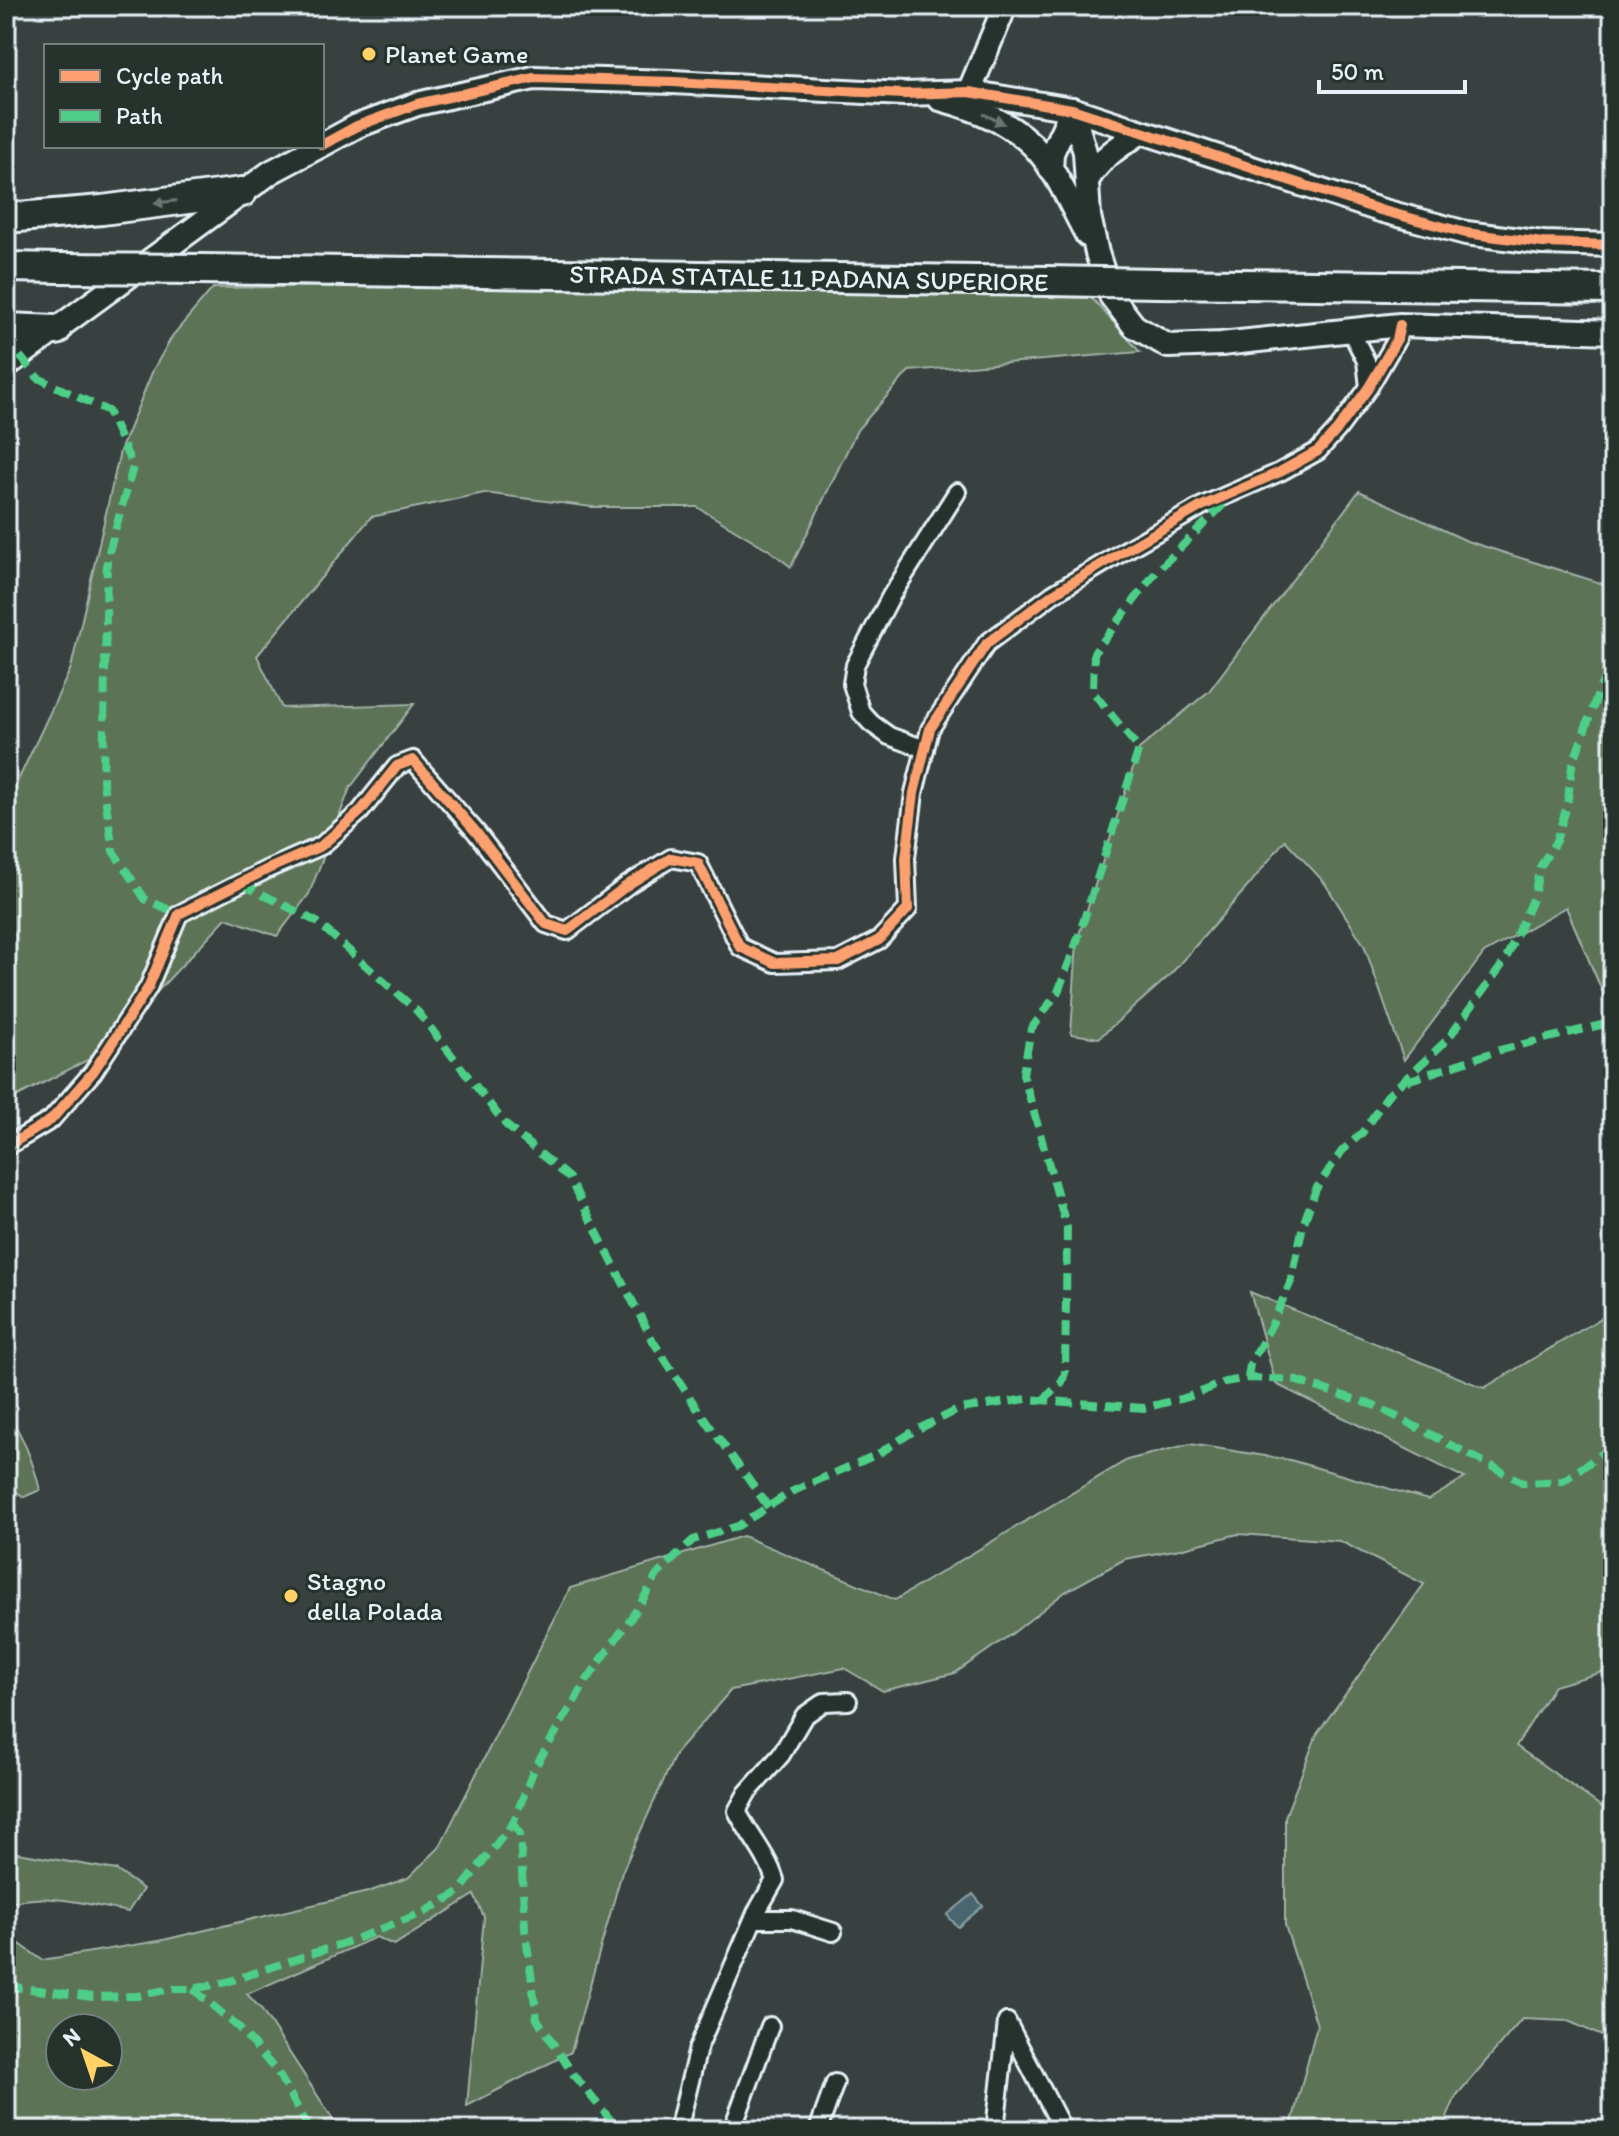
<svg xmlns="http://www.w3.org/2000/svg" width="1619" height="2136" font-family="Itim,sans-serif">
<rect width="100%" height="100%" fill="#384140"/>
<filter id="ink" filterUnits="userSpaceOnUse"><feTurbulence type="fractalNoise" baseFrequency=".0125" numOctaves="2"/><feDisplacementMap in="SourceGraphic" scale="16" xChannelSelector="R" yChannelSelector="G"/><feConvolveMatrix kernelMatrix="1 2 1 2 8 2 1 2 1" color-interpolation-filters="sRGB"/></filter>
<g filter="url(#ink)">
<g fill="#5c7357" stroke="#a2b2a8" stroke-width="2" fill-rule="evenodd">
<polygon points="599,283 1091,297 1140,352 909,371 857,430 791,567 769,550 697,507 592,507 484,493 371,517 257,656 282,708 414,704 350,788 309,894 277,936 226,918 99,1054 6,1102 6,806 71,668 120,451 153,370 173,335 213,288"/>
<polygon points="1359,491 1467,541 1613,587 1613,1016 1566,907 1484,953 1404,1060 1364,945 1324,882 1285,840 1249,885 1169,976 1099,1038 1071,1034 1077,941 1139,749 1209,691"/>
<path d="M 1250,1292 L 1484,1388 L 1613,1311 L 1613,1669 L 1554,1686 L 1516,1746 L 1613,1815 L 1613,2041 L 1568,2021 L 1522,2019 L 1456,2096 L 1442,2130 L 1290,2130 L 1317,2025 L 1285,1925 L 1285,1817 L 1317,1734 L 1424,1584 L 1340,1541 L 1238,1534 L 1180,1549 L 1125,1559 L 1065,1592 L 1013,1633 L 955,1673 L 883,1691 L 844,1668 L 731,1690 L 676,1753 L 622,1872 L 571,2052 L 467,2106 L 484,1917 L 474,1895 L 394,1945 L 376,1937 L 247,1994 L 261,2009 L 340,2130 L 6,2130 L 6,1934 L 42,1960 L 159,1941 L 368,1892 L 408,1878 L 439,1848 L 570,1588 L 743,1536 L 895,1600 L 1127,1460 L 1190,1444 L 1290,1460 L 1428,1500 L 1465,1478 L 1276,1384 ZM 108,2028 L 108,2076 L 60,2076 L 60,2028 Z"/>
<path d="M 6,1411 C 23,1435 33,1461 40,1490 L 24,1497 L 6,1484 Z"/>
<path d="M 6,1851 L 116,1870 L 143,1889 L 128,1912 C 89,1905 44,1890 6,1905 Z"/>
</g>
<polygon fill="#4a6670" stroke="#899ea6" stroke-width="2" points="973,1894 983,1906 958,1927 947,1915"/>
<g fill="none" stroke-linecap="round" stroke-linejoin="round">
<defs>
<g id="street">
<polyline points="1350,329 1366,361 1369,387"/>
<polyline points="925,749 889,736 871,723 861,712 852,684 855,665 891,596 957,492"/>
<polyline points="6,1147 51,1120 93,1072 148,988 179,914 268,869 321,846 360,812 397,766 413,760 476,832 546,924 567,931 629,884 671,858 698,863 740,947 775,963 838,961 879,940 908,909 906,858 914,793 930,729 987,643 1053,594 1124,551 1202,506 1280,472 1318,451 1338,429 1369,387 1397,339 1400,325"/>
<polyline points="754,1919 792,1919 833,1932"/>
<polyline points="1007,2022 1063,2130"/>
<path d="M 678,2130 L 698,2048 L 756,1913 L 775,1880 C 767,1854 749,1835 737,1811 L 747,1793 L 781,1755 L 804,1716 L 824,1702 L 848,1701"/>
<polyline points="732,2130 770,2026"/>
<polyline points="818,2130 835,2083"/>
<polyline points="995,2130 1007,2022"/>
</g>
<g id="secondary">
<polyline points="969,92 1005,6"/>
<path d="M 940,99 C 976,109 1014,123 1039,152 C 1059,176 1072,208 1087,235"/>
<polyline points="1072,109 1085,152 1089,216 1097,253 1111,296 1134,326 1168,346 1221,344 1400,325 1613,332"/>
<polyline points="322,145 357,126 417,104 534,78 673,82 904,94 969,92 1072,109 1380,210 1466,233 1543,243 1613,245"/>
<polyline points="1051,170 1052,153 1072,109"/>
<path d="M 1088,179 C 1102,157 1118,147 1140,133"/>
<polyline points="6,366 271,172 320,146"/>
</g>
<g id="highway">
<polyline points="6,218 102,210 242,192"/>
<polyline points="6,267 60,268"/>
<polyline points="202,269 1047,281"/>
<polyline points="1158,283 1613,289"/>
<polyline points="6,328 56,330"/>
</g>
</defs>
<use href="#street" stroke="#e8f1f8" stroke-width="22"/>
<use href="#secondary" stroke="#e8f1f8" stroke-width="28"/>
<use href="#highway" stroke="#e8f1f8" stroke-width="34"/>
<use href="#street" stroke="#26332d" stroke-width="16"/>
<use href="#secondary" stroke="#26332d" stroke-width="22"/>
<use href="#highway" stroke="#26332d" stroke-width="28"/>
<defs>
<g id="highway-bridge">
<polyline points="60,268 202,269"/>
<polyline points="1047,281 1158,283"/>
</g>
</defs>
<use href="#highway-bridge" stroke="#e8f1f8" stroke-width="34" stroke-linecap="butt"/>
<use href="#highway-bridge" stroke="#26332d" stroke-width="28"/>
<g stroke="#4dcf88" stroke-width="8" stroke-dasharray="16 8" stroke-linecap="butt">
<polyline points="20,356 38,378 108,411 133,467 107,559 103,782 113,851 145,899 179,914"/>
<polyline points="241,883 317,922 418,1012 506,1125 569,1178 653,1341 694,1404 769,1508"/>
<polyline points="1407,1081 1500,1050 1613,1022"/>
<polyline points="1248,1378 1250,1364 1272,1324 1292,1279 1303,1225 1316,1189 1342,1151 1362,1133 1387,1096 1447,1040 1505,961 1534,895 1540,867 1556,841 1567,806 1572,766 1601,685 1613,667"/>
<polyline points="1042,1401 1062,1382 1065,1373 1067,1228 1023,1074 1031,1029 1058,992 1077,941 1139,749 1093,692 1094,653 1156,572 1227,501"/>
<polyline points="513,1823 520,1834 525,1928 537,2019 575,2077 619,2130"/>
<polyline points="6,1986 93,1997 137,1996 170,1989 193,1989 227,1982 353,1940 425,1912 459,1892 513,1823 534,1769 587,1680 638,1608 657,1575 693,1540 738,1526 791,1492 878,1454 914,1431 960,1409 1027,1399 1144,1408 1188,1397 1225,1382 1248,1378 1294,1380 1376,1406 1524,1483 1563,1481 1613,1446"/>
<polyline points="193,1989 238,2027 278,2073 310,2130"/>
</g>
<defs>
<g id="cycleway">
<polyline points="322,145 357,126 417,104 534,78 673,82 904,94 969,92 1072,109 1380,210 1466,233 1543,243 1613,245"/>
<polyline points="6,1147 51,1120 93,1072 148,988 179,914 268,869 321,846 360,812 397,766 413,760 476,832 546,924 567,931 629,884 671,858 698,863 740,947 775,963 838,961 879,940 908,909 906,858 914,793 930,729 987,643 1053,594 1124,551 1202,506 1280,472 1318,451 1338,429 1369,387 1397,339 1400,325"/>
</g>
</defs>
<use href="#cycleway" stroke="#26332d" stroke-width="15"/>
<use href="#cycleway" stroke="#fca06f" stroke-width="10"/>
</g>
<defs><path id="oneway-solid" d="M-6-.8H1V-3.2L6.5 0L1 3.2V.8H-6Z" transform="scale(2)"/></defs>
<g fill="#6a7674">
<use href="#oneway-solid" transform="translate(994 119) rotate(25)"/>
<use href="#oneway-solid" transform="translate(165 202) rotate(173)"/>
</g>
</g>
<g fill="#ffd166" stroke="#26332d" stroke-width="3">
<circle cx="369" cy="54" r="8"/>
<circle cx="291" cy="1596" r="8"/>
</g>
<g text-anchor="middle" stroke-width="6" stroke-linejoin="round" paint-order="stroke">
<g font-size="26" fill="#e8f1f8" stroke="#26332d" text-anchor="start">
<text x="385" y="63">Planet Game</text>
<text x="307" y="1590">Stagno<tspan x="307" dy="30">della Polada</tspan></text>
</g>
<g font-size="26" fill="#e8f1f8" stroke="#26332d">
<text transform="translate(809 278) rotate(1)" y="9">STRADA STATALE 11 PADANA SUPERIORE</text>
</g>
</g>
<rect width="1619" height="2136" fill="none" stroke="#26332d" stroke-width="32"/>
<rect x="16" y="16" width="1587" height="2104" fill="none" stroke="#e8f1f8" stroke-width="3" filter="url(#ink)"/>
<rect x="44" y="44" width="280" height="104" fill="#26332d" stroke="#747f7e" stroke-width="2"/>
<rect x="60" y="70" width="40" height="12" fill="#fca06f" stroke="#747f7e" stroke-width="2"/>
<text x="116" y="84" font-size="24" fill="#e8f1f8">Cycle path</text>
<rect x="60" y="110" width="40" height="12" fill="#4dcf88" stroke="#747f7e" stroke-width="2"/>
<text x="116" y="124" font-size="24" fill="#e8f1f8">Path</text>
<g transform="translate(84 2052) rotate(320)"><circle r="38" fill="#26332d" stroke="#747f7e" stroke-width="2"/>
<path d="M0-6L14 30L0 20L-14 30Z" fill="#ffd166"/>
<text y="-12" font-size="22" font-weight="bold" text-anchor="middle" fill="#e8f1f8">N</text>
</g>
<path d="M1319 80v12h146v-12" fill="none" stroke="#e8f1f8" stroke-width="4"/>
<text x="1331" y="80" font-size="24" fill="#e8f1f8" stroke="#26332d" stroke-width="6" paint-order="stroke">50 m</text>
</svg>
